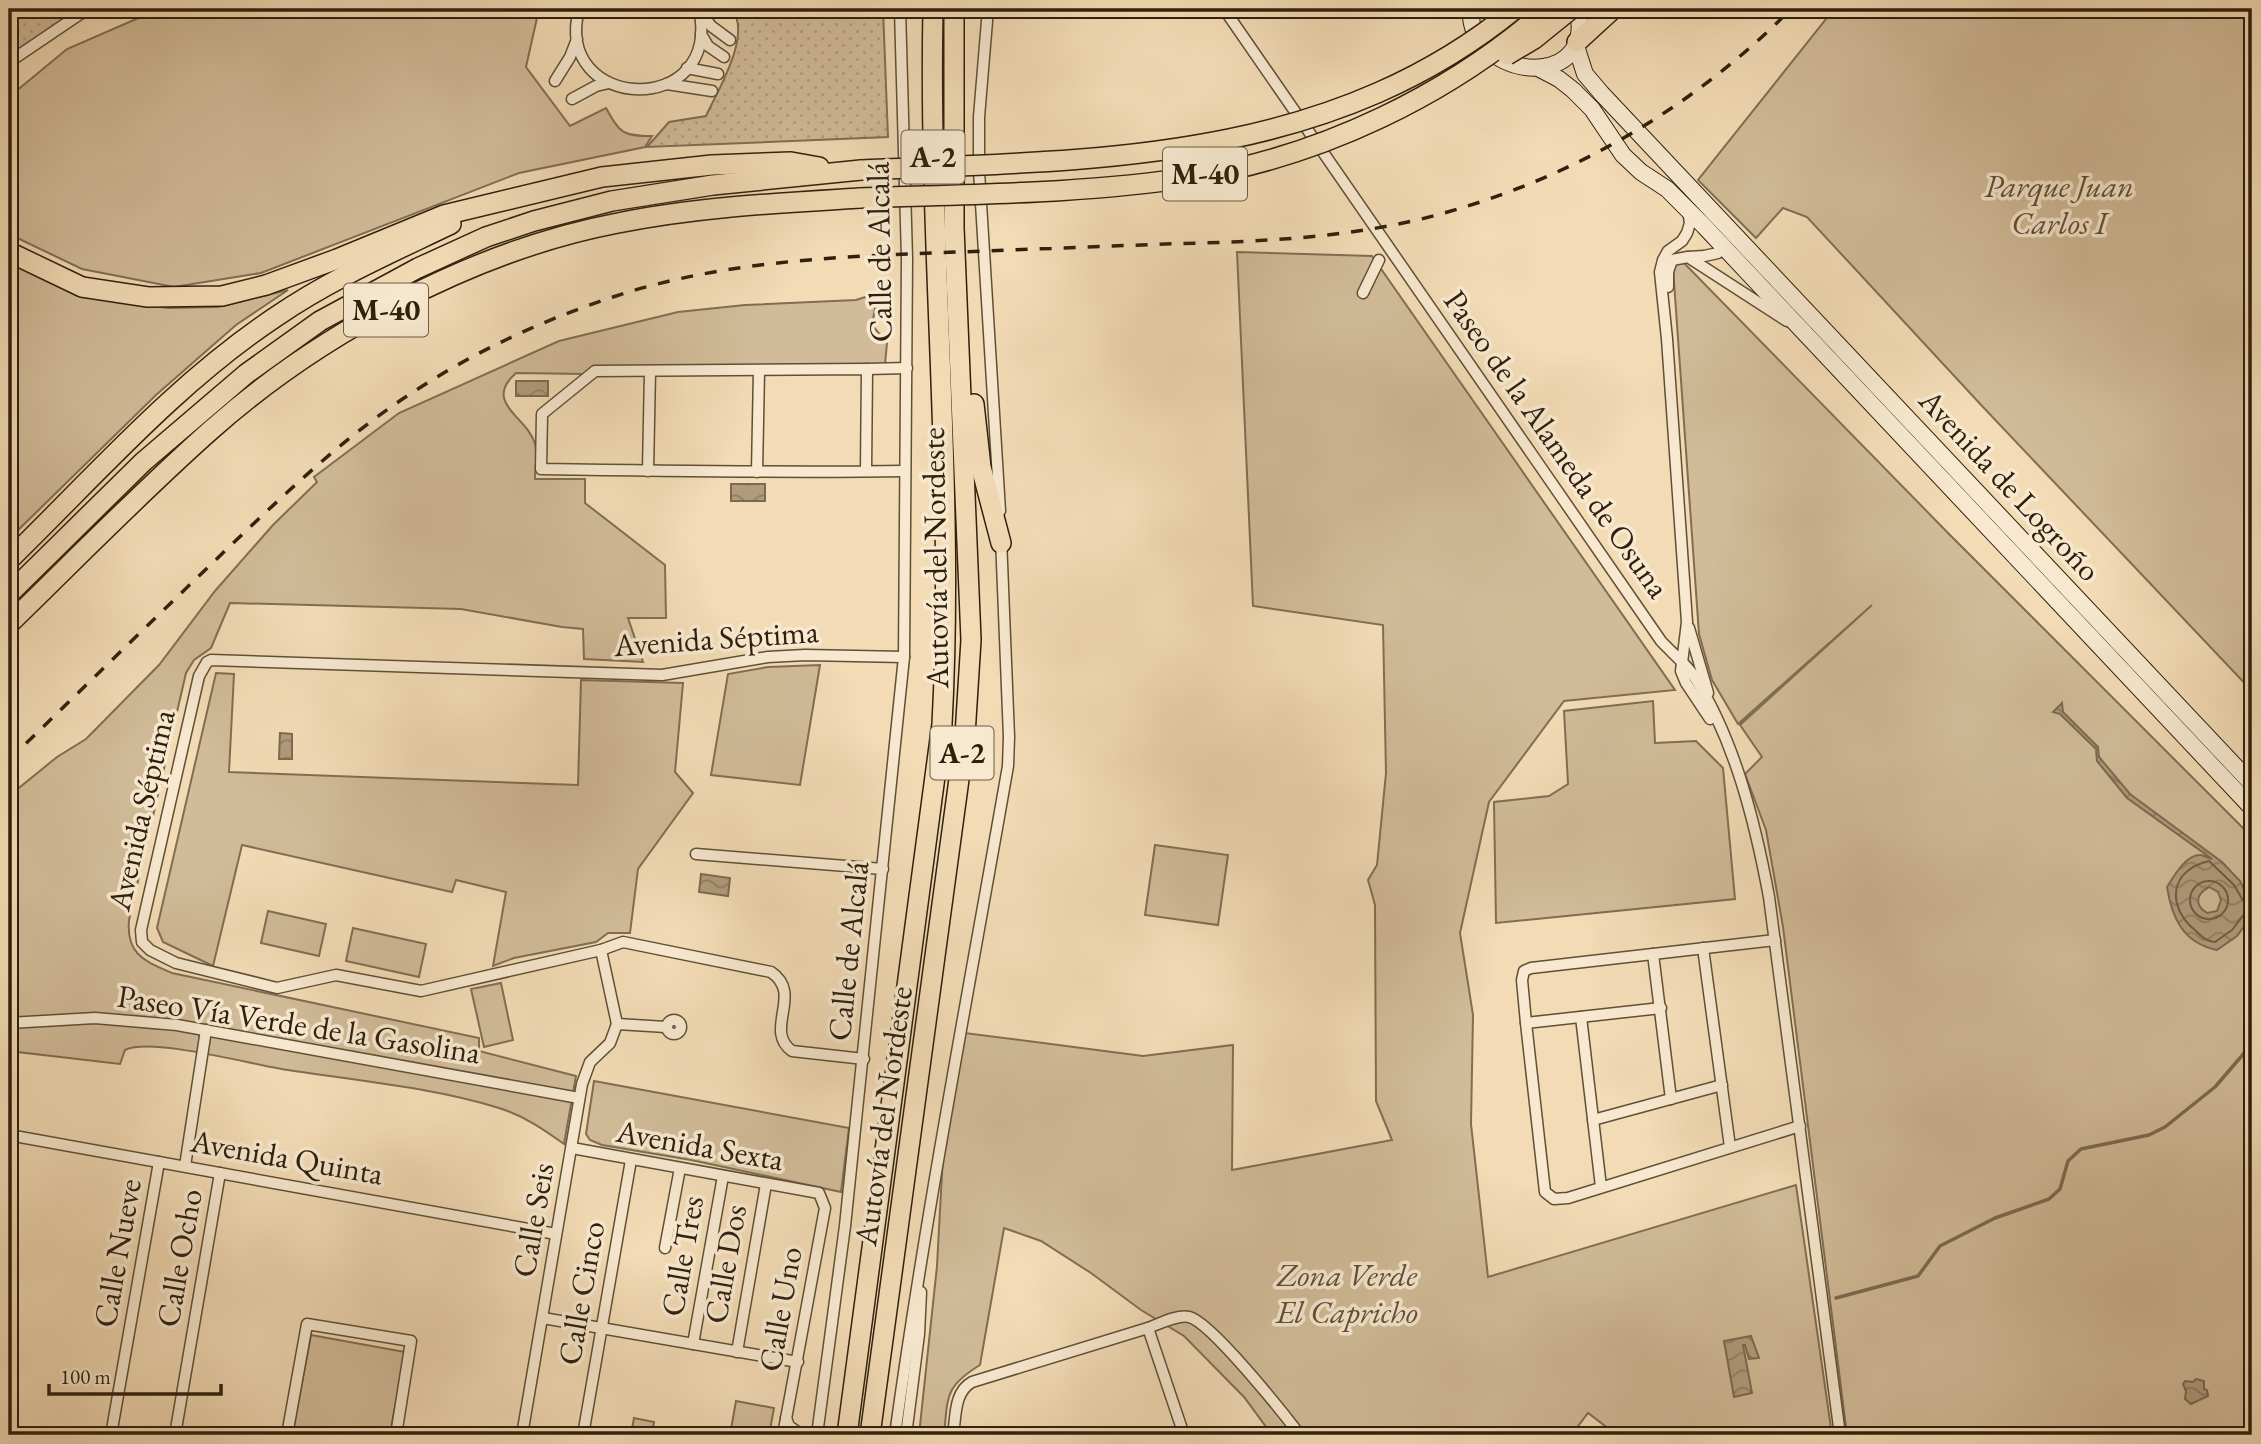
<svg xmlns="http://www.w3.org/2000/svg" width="2261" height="1444" font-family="'EB Garamond',serif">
<defs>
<pattern id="grass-dots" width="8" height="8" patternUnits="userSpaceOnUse" patternTransform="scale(1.75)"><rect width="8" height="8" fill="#d1bb98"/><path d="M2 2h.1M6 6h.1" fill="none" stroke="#b4a082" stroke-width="1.8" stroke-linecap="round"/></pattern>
<pattern id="water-waves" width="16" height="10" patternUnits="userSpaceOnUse" patternTransform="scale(1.75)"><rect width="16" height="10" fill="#b09b7c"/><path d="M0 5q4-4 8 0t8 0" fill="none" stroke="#907e64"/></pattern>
</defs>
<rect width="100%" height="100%" fill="#f2dbb5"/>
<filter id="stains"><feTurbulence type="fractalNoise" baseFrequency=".00286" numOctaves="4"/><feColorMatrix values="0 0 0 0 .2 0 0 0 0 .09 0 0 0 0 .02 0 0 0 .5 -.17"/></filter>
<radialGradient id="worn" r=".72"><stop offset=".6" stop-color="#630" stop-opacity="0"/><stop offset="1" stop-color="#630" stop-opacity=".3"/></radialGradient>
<g fill="url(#grass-dots)" stroke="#806e52" stroke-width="2">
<polygon points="40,9 83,9 9,58 9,18"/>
<path d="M 732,9 L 883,9 L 888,137 L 647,147 L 669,122 L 706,116 C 718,90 752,35 732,9 Z"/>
</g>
<g fill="#d1bb98" stroke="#806e52" stroke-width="2">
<path d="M 159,9 L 539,9 L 526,67 L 570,126 L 606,108 C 620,133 622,136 652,136 L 645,147 L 519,173 L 261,273 L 174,287 L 82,269 L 9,234 L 9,97 L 67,49 Z"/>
<polygon points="1834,9 2252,9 2252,691 1983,407 1807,217 1783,208 1756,238 1698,180"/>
<path d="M 1237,252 L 1372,256 L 1675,690 L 1564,701 L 1489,802 L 1460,933 L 1473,1015 L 1471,1124 L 1488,1277 L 1796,1185 L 1832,1435 L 1617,1435 L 1588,1413 L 1573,1433 L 1575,1435 L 1272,1435 L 1244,1397 L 1184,1336 L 1141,1310 L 1091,1273 L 1041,1241 L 1004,1228 L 980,1365 C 944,1387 948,1397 944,1435 L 919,1435 L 937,1266 L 943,1155 L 965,1033 L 1143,1056 L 1233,1045 L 1232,1170 L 1392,1140 L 1376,1101 L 1375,905 L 1368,880 L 1377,865 L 1386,773 L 1383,625 L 1253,606 Z"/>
<polygon points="9,262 70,290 116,302 169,308 218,307 288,290 236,325 156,395 9,539"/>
<polygon points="1678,263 1684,263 1949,534 2252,837 2252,1435 1847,1435 1783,927 1766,830 1745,774 1762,757 1740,725 1872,605 1738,724 1712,680 1699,634 1673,268"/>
<path d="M 878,293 L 872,325 L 887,343 L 885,364 L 585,374 L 516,373 C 482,403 528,417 535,444 C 538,454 535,468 535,479 L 585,479 L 585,503 L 665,565 L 666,618 L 628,618 L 643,662 L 584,659 L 583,629 L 562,627 L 461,609 L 230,603 L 211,648 L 194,660 L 186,673 L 129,920 C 126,955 145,961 172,973 L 479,1038 L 479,1051 L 576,1076 L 564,1144 C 543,1129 524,1116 499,1108 C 430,1087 359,1081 288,1070 C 253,1065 153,1037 125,1050 L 120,1064 L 9,1051 L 9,796 L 57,757 L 86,739 L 159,665 L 215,591 L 273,525 L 317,482 L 314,477 L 399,413 L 559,341 L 678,312 L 745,305 L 856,300 Z"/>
<polygon points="820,665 800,785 711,775 728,674 768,667"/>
<polygon points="216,673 234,674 229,772 578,785 581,680 683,683 675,772 693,793 638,869 630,933 608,933 596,942 514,958 493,966 506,892 456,880 452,892 242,845 213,966 163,942 157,928"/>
<polygon points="1653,701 1655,743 1696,741 1723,768 1735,899 1496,923 1494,802 1549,796 1568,784 1564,711"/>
<polygon points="1155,845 1228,855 1218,925 1145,915"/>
<polygon points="268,911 326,924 319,956 261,943"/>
<polygon points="353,928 426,944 419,977 346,961"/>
<polygon points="501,983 513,1040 484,1047 471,989"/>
<polygon points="594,1081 849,1128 841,1192 691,1160 602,1145 590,1140 586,1134"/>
<polygon points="311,1335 405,1352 390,1435 292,1435"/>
<polygon points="736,1401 774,1408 769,1435 730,1435"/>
<polygon points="634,1418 654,1422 652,1435 631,1435"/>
</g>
<g fill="url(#water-waves)" stroke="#7c6a50" stroke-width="2" fill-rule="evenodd">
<rect x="516" y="381" width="32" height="15"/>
<rect x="731" y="484" width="34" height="17"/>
<path d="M 2062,703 L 2063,712 L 2098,747 L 2099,757 L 2130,794 L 2222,862 L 2240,881 L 2252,906 L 2252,919 L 2250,918 L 2237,936 L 2217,950 C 2183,943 2172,918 2167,887 C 2174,876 2186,854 2201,855 C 2205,856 2208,858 2212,859 L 2127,798 L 2097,761 L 2096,749 L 2060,714 L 2053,712 ZM 2209,887 L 2218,892 L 2221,900 L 2217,911 L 2207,913 C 2194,905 2196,894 2209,887 Z"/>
<polygon points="280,733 292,734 292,759 279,759"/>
<polygon points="701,874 730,878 728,896 699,892"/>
<polygon points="1751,1336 1759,1358 1749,1359 1745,1345 1743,1345 1752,1393 1734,1397 1724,1341"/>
<polygon points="2196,1379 2204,1381 2204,1389 2207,1390 2208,1396 2191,1404 2185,1399 2186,1391 2183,1384 2185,1381 2193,1382"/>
</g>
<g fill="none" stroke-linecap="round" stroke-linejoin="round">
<g stroke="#705e44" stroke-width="2">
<path d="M 2209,861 L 2234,885 L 2248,909 L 2232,930 L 2215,942 C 2206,941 2202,937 2196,931 C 2166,907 2169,870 2209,861 Z"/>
<circle cx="2209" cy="900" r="19"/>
</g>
<polyline stroke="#7c6a50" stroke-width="3.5" points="1836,1298 1918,1276 1940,1246 1995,1218 2049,1199 2060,1189 2068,1161 2081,1149 2149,1135 2165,1127 2215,1087 2252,1044"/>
<defs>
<g id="street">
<path d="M 579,9 C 552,113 723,119 699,9"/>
<polyline points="988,9 979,117 979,171 1000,511"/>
<path d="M 1224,9 L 1661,641 C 1671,652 1687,665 1694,676 C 1735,741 1755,822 1769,897 L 1840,1435"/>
<polyline points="702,13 711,26 730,40"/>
<polyline points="701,34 708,46 724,57"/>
<polyline points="9,62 80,14 91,9"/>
<polyline points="687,68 718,74"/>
<polyline points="555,81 570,57 577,39"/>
<polyline points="667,84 712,91"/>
<polyline points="572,99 596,86 609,83"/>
<polyline points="1688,210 1690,223 1687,233 1682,241 1668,251 1663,260 1660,272 1667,339 1687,622 1681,671 1686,683 1710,719"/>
<polyline points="1688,257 1704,256 1718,253 1724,243"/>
<polyline points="1668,287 1668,272 1672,260 1688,257 1787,321"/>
<polyline points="1363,293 1379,260"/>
<polyline points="867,369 907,368"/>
<polyline points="648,471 650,371"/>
<path d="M 866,471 L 867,369 L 595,371 L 542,414 L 541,469 C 663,471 784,473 905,471"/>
<polyline points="757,472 759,371"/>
<polyline points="1689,628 1708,693"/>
<polyline points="696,854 883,869"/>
<polyline points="1775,940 1531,968 1524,971 1522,980 1526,1023 1545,1192 1554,1199 1568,1198 1800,1126"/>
<polyline points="1703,948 1730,1147"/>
<polyline points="1653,954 1671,1099"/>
<polyline points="1581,1017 1601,1187"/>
<circle cx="674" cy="1027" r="7"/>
<polyline points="9,1023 95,1018 177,1025 579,1098"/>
<polyline points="1526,1023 1661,1008"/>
<polyline points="617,1024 666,1027"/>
<path d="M 864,1059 L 792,1051 C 763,1030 804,994 771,972 L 623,942 L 601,950 L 421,991 L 336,975 L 277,988 L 176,963 L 150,950 L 142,942 L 141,930 L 199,676 L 207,662 L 211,660 L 662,675 L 768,657 L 805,655 L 904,657"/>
<polyline points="1593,1120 1722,1085"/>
<polyline points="9,1135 556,1234"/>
<polyline points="572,1148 819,1193 825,1208 783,1435"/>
<polyline points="185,1166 206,1030"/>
<polyline points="665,1248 680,1168"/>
<polyline points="543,1318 798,1362"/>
<path d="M 1148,1328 C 1159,1324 1178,1314 1189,1317 C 1210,1321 1284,1414 1300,1435"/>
<polyline points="693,1344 723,1176"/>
<polyline points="737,1352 766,1184"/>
<polyline points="786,1418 789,1426 802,1435"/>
<polyline points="111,1435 159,1162"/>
<polyline points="175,1435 220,1173"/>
<polyline points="287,1435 307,1324 411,1341 396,1435"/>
<polyline points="522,1435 582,1084 590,1062 610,1043 617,1024 601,950"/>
<polyline points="583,1435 631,1160"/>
<polyline points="817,1435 845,1226 904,657 907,259 900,9"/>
<path d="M 895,1435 C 926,1211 969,989 1008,766 L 1009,737 L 1001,538"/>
<polyline points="906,1435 919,1334 921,1292"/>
<path d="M 953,1435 C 956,1416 954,1392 972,1382 L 1148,1328 L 1184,1435"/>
</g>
<g id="secondary">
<path d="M 1470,9 C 1471,16 1471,24 1474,30 C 1498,85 1597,81 1577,9"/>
<polyline points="1576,46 1585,74 1602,94 2252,784"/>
<polyline points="1540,69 1559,79 1573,90 1592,109 1623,155 1641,172 1667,189 1704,226 2252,808"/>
</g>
<g id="highway">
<polyline points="1577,42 1613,9"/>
<polyline points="9,252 82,287 148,297 222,296 266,285 337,259 444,215 602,177 712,165 791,162 819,167"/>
<polyline points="974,404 981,467 1001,543"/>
<path d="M 9,560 C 95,476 176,383 277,316 C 331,279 393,252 451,224"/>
<polyline points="9,594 143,462 246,374 320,321 418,268 486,237 534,221 612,201 713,185 861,170"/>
<path d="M 9,624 C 76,559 141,492 211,430 C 320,333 475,250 618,223 C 697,207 779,203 860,198"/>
<path d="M 847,1435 L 942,724 C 955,486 928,247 933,9"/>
<polyline points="870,1435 965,735 971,640 954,228 954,9"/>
</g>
</defs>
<use href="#street" stroke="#604f37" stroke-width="13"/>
<use href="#secondary" stroke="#2f200d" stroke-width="18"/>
<use href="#highway" stroke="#2f200d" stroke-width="22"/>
<use href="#street" stroke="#f7e8cf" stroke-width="10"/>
<use href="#secondary" stroke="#f7e8cf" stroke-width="16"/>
<use href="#highway" stroke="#f2dbb5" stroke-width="19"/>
<path stroke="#2f200d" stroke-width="3.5" stroke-dasharray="12 12" stroke-linecap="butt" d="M 9,760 C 81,690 154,619 227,549 C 288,491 349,432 421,387 C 480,349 546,319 613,297 C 715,263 825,257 933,253 C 1010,250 1088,247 1165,244 C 1249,242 1335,239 1417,220 C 1559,186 1688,113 1791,9"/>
<defs>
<g id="highway-bridge">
<polyline points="1507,55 1534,39 1571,9"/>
<path d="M 861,170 C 1092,160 1325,164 1515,9"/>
<path d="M 860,198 C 970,194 1083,194 1193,177 C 1322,156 1449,95 1547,9"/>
</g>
</defs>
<use href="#highway-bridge" stroke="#2f200d" stroke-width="22" stroke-linecap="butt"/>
<use href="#highway-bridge" stroke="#f2dbb5" stroke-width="19"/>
</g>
<g text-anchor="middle" stroke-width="7" stroke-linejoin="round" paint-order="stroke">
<g fill="#f7e8cf" stroke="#6b5c47" stroke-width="2">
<rect x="901.5" y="130.5" width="63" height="53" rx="5"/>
<rect x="1163" y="147.5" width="84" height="53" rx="5"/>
<rect x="344" y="283.5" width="84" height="53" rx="5"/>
<rect x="930.5" y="726.5" width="63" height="53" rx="5"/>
</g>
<g font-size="30" font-weight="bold" fill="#2f200d">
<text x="933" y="167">A-2</text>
<text x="1205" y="184">M-40</text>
<text x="386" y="320">M-40</text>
<text x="962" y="763">A-2</text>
</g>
<g font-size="32" font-style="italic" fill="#604e37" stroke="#f7e8cf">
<text x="2059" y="197">Parque Juan<tspan x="2059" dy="37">Carlos I</tspan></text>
<text x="1347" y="1286">Zona Verde<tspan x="1347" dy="37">El Capricho</tspan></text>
</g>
<g font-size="32" fill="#2f200d" stroke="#f7e8cf">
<text transform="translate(879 252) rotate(-91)" y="11">Calle de Alcalá</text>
<text transform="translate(1557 444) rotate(55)" y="11">Paseo de la Alameda de Osuna</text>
<text transform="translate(2010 485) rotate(47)" y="11">Avenida de Logroño</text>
<text transform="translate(935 558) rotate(-91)" y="11">Autovía del Nordeste</text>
<text transform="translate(716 638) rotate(-4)" y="11">Avenida Séptima</text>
<text transform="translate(141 810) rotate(-77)" y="11">Avenida Séptima</text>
<text transform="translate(848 951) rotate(-84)" y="11">Calle de Alcalá</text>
<text transform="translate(299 1024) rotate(9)" y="11">Paseo Vía Verde de la Gasolina</text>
<text transform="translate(883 1116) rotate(-82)" y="11">Autovía del Nordeste</text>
<text transform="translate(700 1145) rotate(10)" y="11">Avenida Sexta</text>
<text transform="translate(287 1157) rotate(10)" y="11">Avenida Quinta</text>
<text transform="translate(533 1220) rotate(-80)" y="11">Calle Seis</text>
<text transform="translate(117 1253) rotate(-80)" y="11">Calle Nueve</text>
<text transform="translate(682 1256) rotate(-80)" y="11">Calle Tres</text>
<text transform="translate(179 1258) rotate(-80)" y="11">Calle Ocho</text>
<text transform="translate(725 1264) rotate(-80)" y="11">Calle Dos</text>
<text transform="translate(581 1293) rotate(-80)" y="11">Calle Cinco</text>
<text transform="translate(780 1309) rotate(-80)" y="11">Calle Uno</text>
</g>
</g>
<rect width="2261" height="1444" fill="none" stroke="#f2dbb5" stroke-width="35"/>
<rect x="10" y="10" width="2240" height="1423" fill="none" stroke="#2f200d" stroke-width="3.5"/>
<rect x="18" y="18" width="2226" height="1409" fill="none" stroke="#2f200d" stroke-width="2"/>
<path d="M49 1384v10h172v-10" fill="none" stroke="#2f200d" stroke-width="3.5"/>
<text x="60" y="1384" font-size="21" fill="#2f200d" stroke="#f7e8cf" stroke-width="5" paint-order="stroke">100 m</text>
<rect width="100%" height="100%" filter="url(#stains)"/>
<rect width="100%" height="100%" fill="url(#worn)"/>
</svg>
